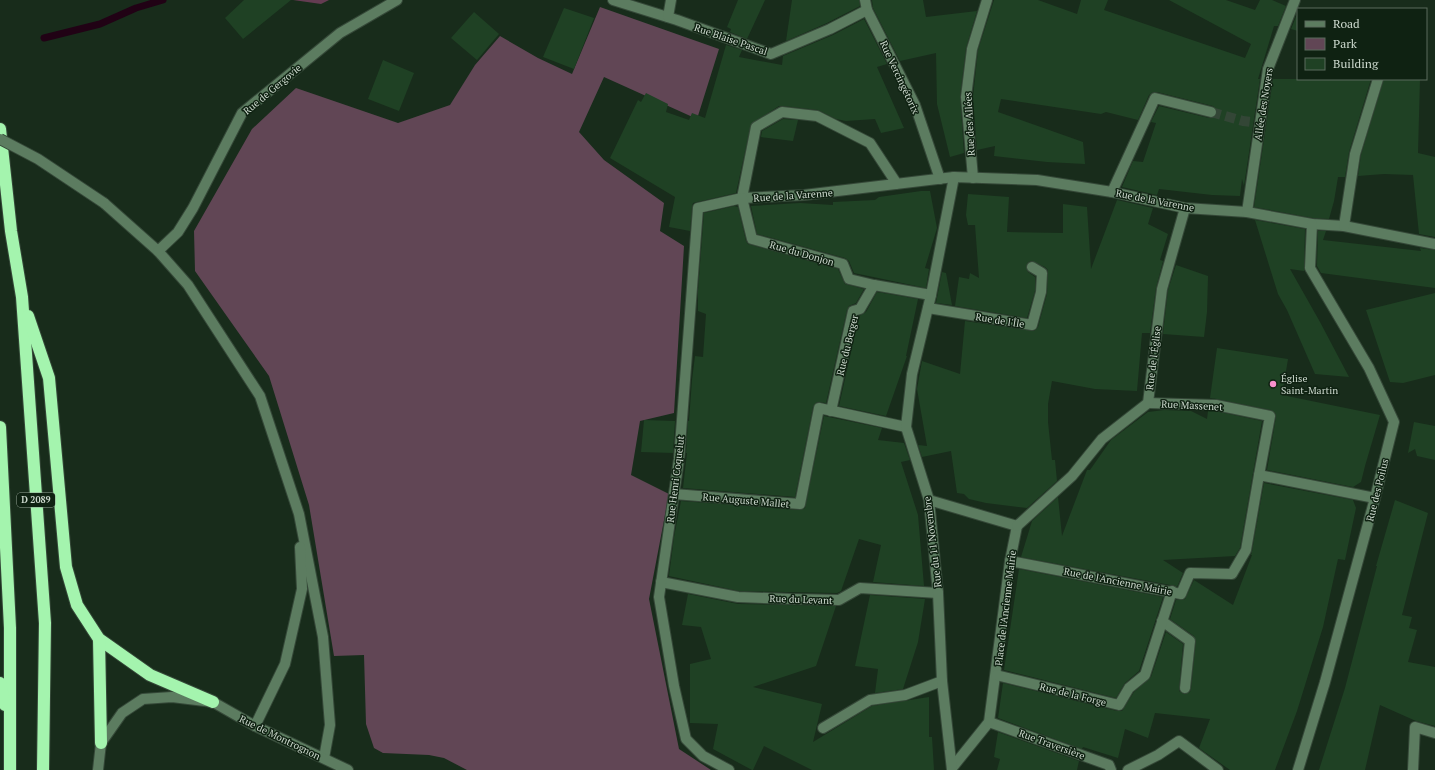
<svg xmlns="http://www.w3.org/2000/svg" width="1435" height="770" font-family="'PT Serif',serif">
<rect width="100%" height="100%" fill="#182c1b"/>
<polygon fill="#614655" points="600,7 719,49 697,119 604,77 579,132 604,160 664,203 660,231 684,246 674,413 640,421 631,475 669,494 649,599 679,749 711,770 467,770 444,758 429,755 383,753 374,748 366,724 364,655 334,656 309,505 269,376 195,271 194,231 252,129 296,88 398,123 450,105 475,65 500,36 538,58 572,74"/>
<polygon fill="#643c52" points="293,0 329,0 321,4"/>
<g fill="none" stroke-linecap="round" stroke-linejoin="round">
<polyline stroke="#210215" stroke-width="7" points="44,38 100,24 136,8 163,0"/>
</g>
<g fill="#1f4124">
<polygon points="244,0 291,0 243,39 225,18"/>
<polygon points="738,0 765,0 747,39 730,32 731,29 727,27"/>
<polygon points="792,0 859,0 860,6 827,23 786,41"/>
<polygon points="872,0 923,0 926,17 977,11 966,48 960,96 964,153 950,157 937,104 936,53 900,61 873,8"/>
<polygon points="994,0 1038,0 1077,14 1081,0 1108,0 1104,10 1245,58 1251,44 1169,0 1226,0 1255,10 1260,0 1272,0 1286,6 1278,26 1274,26 1258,79 1260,79 1244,186 1242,179 1240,196 1212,195 1159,189 1157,195 1122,187 1133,161 1143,162 1156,123 1151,122 1159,106 1209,118 1213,118 1217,114 1217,110 1213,106 1157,92 1153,92 1149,95 1138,120 1106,112 1101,114 1001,99 998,112 1083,142 1085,164 1047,162 994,156 995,146 977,150 973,97 978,50"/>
<polygon points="564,8 594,18 574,69 543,57"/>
<polygon points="474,12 499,34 477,60 451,38"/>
<polygon points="1298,12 1298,31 1291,29"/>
<polygon points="864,19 887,64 877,67 904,128 881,133 875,119 846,121 836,119 818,110 783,106 779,106 751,124 736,193 693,203 692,208 690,231 669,227 675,197 610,158 638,100 641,102 646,93 668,104 666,112 689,120 692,113 705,118 726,45 742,50 739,57 782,65 783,56 833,35"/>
<polygon points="383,60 414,73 399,111 368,99"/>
<polygon points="1273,79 1371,79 1349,152 1345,177 1338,177 1334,201 1329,219 1313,218 1254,207"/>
<polygon points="1384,79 1420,79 1418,153 1435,157 1435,237 1419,234 1413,175 1384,174 1358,176 1361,155"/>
<polygon points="783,119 798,120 793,141 761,137 762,131"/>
<polygon points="921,191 930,191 937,228 925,268 929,269 926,288 854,273 849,261 845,258 757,234 751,206 800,203 833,205 833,202 875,200 879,197"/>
<polygon points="968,194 1009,197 1007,232 1063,233 1063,204 1087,207 1091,269 1117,200 1153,208 1148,224 1168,234 1160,260 1163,261 1156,288 1150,333 1142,333 1137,391 1095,389 1052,381 1048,404 1048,422 1052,460 1055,460 1057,481 1027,508 986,503 969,499 964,494 957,493 951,451 922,457 918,445 927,446 917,389 922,361 960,374 965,321 1034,331 1038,327 1047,294 1048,270 1045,267 1032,261 1029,262 1026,266 1028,272 1035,277 1035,291 1027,318 955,306 959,277 969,279 970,273 979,278 975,225 968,225 966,215"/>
<polygon points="734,206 738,207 746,241 748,244 838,269 845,284 864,289 856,303 849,306 847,310 826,403 817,402 813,407 795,497 683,488 687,453 686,453 688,421 689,421 692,380 695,356 703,357 706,314 698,311 698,290 704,213"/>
<polygon points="1255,220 1305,229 1304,271 1290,269 1320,322 1349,377 1315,374 1287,310 1278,294"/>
<polygon points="1318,231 1326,231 1323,240 1421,251 1420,248 1435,250 1435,288 1321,273 1317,266"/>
<polygon points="1176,265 1208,276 1207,312 1204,337 1163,334 1168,290"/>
<polygon points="942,272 946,273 952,305 936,303"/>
<polygon points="877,292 918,299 906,356 907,356 886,416 839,406 859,316 866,312"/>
<polygon points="1435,293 1435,375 1403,383 1390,382 1366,310"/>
<polygon points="1217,348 1288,359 1282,395 1380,415 1365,466 1361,482 1353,487 1267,470 1276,417 1276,414 1271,410 1217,399 1210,398"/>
<polygon points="1164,410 1191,411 1207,419 1208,411 1215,411 1262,421 1240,548 1235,556 1163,560 1183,573 1177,587 1174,585 1170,585 1021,557 1032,521 1058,497 1062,536 1087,470 1090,470 1111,440 1148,412"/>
<polygon points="824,416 882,428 878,440 904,443 910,460 901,462 918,515 924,586 873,582 881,545 859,539 841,591 837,593 739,591 669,576 674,537 681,501 799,510 805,508"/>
<polygon points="644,420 675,421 673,453 641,452"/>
<polygon points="1414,422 1435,426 1435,460 1417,456 1415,449 1408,453"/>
<polygon points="1264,483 1353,500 1356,508 1345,560 1338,559 1323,627 1297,711 1275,770 1230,770 1199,748 1210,719 1155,713 1148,738 1125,729 1118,758 1083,747 1082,749 998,718 1003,683 1117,711 1122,711 1134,692 1151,677 1166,632 1183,644 1179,688 1179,691 1184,694 1190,692 1191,689 1196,641 1194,636 1170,619 1176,600 1182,600 1185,599 1194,580 1233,605 1252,555 1251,555 1252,551"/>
<polygon points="1395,500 1428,513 1402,615 1412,617 1409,628 1417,630 1408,662 1435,667 1435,726 1416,721 1380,705 1365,770 1319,770 1345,688 1377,566 1376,566"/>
<polygon points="1019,569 1163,597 1139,671 1125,683 1116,698 1004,670"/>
<polygon points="688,594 738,604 836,606 816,666 753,687 822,704 813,742 872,706 929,697 929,737 932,737 934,770 812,770 764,746 753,770 752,770 713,749 718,724 690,723 690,664 711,659 701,627 682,625"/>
<polygon points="870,595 925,599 918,642 903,689 875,693 878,669 855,666"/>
<polygon points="998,732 1079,761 1077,770 997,770 1000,759 994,757"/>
</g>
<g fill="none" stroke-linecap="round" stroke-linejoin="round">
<polyline stroke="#334636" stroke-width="10" stroke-dasharray="10 5" stroke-linecap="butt" points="1211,112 1243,121 1260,123"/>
<defs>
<g id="minor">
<polyline points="613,0 677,20 771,54 830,29 867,10"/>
<polyline points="865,0 867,10 915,105 940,179"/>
<polyline points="668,17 671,0"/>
<polyline points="973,178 966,97 972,49 987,0"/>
<polyline points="897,184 870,143 817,116 782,112 756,127 742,198 804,195 954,177 1037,180 1112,192 1185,208 1247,212 1312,224 1344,226 1435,244"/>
<polyline points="1112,192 1155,98 1211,112"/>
<polyline points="104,203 158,251 188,285 260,396 299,514 323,637 330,725 324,758"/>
<polyline points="1247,212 1268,69 1295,0"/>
<polyline points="1344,226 1355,154 1378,79"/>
<polyline points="158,251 178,232 193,208 242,113 340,33 397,0"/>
<polyline points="928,308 1032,325 1041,292 1042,273 1032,267"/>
<polyline points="1148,403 1216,405 1270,416 1259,475"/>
<polyline points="831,411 853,311 860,309 874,285"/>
<polyline points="674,494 800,504 819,408 906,427"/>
<polyline points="929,500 1017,526 1010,561 989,722 952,768"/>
<polyline points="1017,526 1072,476 1102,439 1148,403 1162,289 1185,208"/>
<polyline points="1010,561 1181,594 1190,573 1232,574 1246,550 1259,475 1375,498"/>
<polyline points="661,582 738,597 793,599 839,600 860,588 938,593"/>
<polyline points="1162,621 1190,641 1185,688"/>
<polyline points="996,675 1119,705 1129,688 1145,675 1172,591"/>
<polyline points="989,722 1109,765 1111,770"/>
<polyline points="255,726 285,664 302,589 300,547"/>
<polyline points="823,728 870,700 905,695 942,681"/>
<polyline points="98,770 101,743 122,713 143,699 172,697 213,702 255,726 348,770"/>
<polyline points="729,770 703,756 686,739 674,686 659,597 679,459 698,208 742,198 752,239 843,264 849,279 874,285 931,295"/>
<polyline points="952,770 942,681 938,593 929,500 906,427 912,374 931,295 954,177"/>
<polyline points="1128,770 1158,755 1179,741 1218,770"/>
<polyline points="1298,770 1325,682 1375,498 1394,422 1369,368 1310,268 1312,224"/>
<polyline points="1413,770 1415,727 1435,733"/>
</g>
<g id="highway">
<polyline points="0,129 11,231 22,297 45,623 43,770"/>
<polyline points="28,316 49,378 66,567 77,605 99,639 150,675 213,702"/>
<polyline points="0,427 10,628 10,770"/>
<polyline points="99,639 101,743"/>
<polyline points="0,683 5,705"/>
</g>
</defs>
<use href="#minor" stroke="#354838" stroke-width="12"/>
<use href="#highway" stroke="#354838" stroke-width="14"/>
<use href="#minor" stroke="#5c7c60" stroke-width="10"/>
<use href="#highway" stroke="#a4f4ae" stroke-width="12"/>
<defs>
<polyline id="minor-bridge" points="0,139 38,159 104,203"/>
</defs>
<use href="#minor-bridge" stroke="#354838" stroke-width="12" stroke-linecap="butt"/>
<use href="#minor-bridge" stroke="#5c7c60" stroke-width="10"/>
</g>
<circle fill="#f890cc" stroke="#0f2212" stroke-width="1.5" cx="1273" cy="384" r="4"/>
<g text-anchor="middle" stroke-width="3" stroke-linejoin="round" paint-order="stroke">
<rect fill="#0f2212" stroke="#94a296" stroke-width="1" x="17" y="493" width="38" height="14" rx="3"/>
<g font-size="9" font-weight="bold" fill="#cdd9ce">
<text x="36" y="503">D 2089</text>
</g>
<g font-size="10" fill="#cdd9ce" stroke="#0f2212">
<text transform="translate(731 39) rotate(19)" y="4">Rue Blaise Pascal</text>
<text transform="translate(900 77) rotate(65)" y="4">Rue Vercingétorix</text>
<text transform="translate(272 89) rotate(-40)" y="4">Rue de Gergovie</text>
<text transform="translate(1263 104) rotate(-81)" y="4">Allée des Noyers</text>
<text transform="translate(969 124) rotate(-93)" y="4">Rue des Allées</text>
<text transform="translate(793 195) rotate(-4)" y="4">Rue de la Varenne</text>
<text transform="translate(1155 200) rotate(11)" y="4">Rue de la Varenne</text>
<text transform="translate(802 253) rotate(16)" y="4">Rue du Donjon</text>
<text transform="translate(1000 320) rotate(9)" y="4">Rue de l'Île</text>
<text transform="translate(847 345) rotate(-76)" y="4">Rue du Berger</text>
<text transform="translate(1153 358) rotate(-83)" y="4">Rue de l'Église</text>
<text transform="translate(1192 405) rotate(3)" y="4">Rue Massenet</text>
<text transform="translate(675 479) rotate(-83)" y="4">Rue Henri Coquelut</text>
<text transform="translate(1377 490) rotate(-76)" y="4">Rue des Poilus</text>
<text transform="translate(746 500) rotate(5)" y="4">Rue Auguste Mallet</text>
<text transform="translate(932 542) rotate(-97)" y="4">Rue du 11 Novembre</text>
<text transform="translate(1118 581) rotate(11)" y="4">Rue de l'Ancienne Mairie</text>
<text transform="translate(801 599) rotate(2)" y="4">Rue du Levant</text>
<text transform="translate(1005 608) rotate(-83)" y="4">Place de l'Ancienne Mairie</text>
<text transform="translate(1073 694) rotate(14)" y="4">Rue de la Forge</text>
<text transform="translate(280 737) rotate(26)" y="4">Rue de Montrognon</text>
<text transform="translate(1052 744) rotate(20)" y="4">Rue Traversière</text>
</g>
<g font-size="10" fill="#cdd9ce" stroke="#0f2212" text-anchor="start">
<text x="1281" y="382">Église<tspan x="1281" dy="12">Saint-Martin</tspan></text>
</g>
</g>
<rect x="1297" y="8" width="130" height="72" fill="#0f2212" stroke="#5b6b5d"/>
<rect x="1305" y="21" width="20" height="6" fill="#5c7c60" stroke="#5b6b5d"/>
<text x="1333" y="28" font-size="12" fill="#cdd9ce">Road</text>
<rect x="1305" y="38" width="20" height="12" fill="#614655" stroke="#5b6b5d"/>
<text x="1333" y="48" font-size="12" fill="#cdd9ce">Park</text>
<rect x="1305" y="58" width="20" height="12" fill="#1f4124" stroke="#5b6b5d"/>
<text x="1333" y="68" font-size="12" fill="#cdd9ce">Building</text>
</svg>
